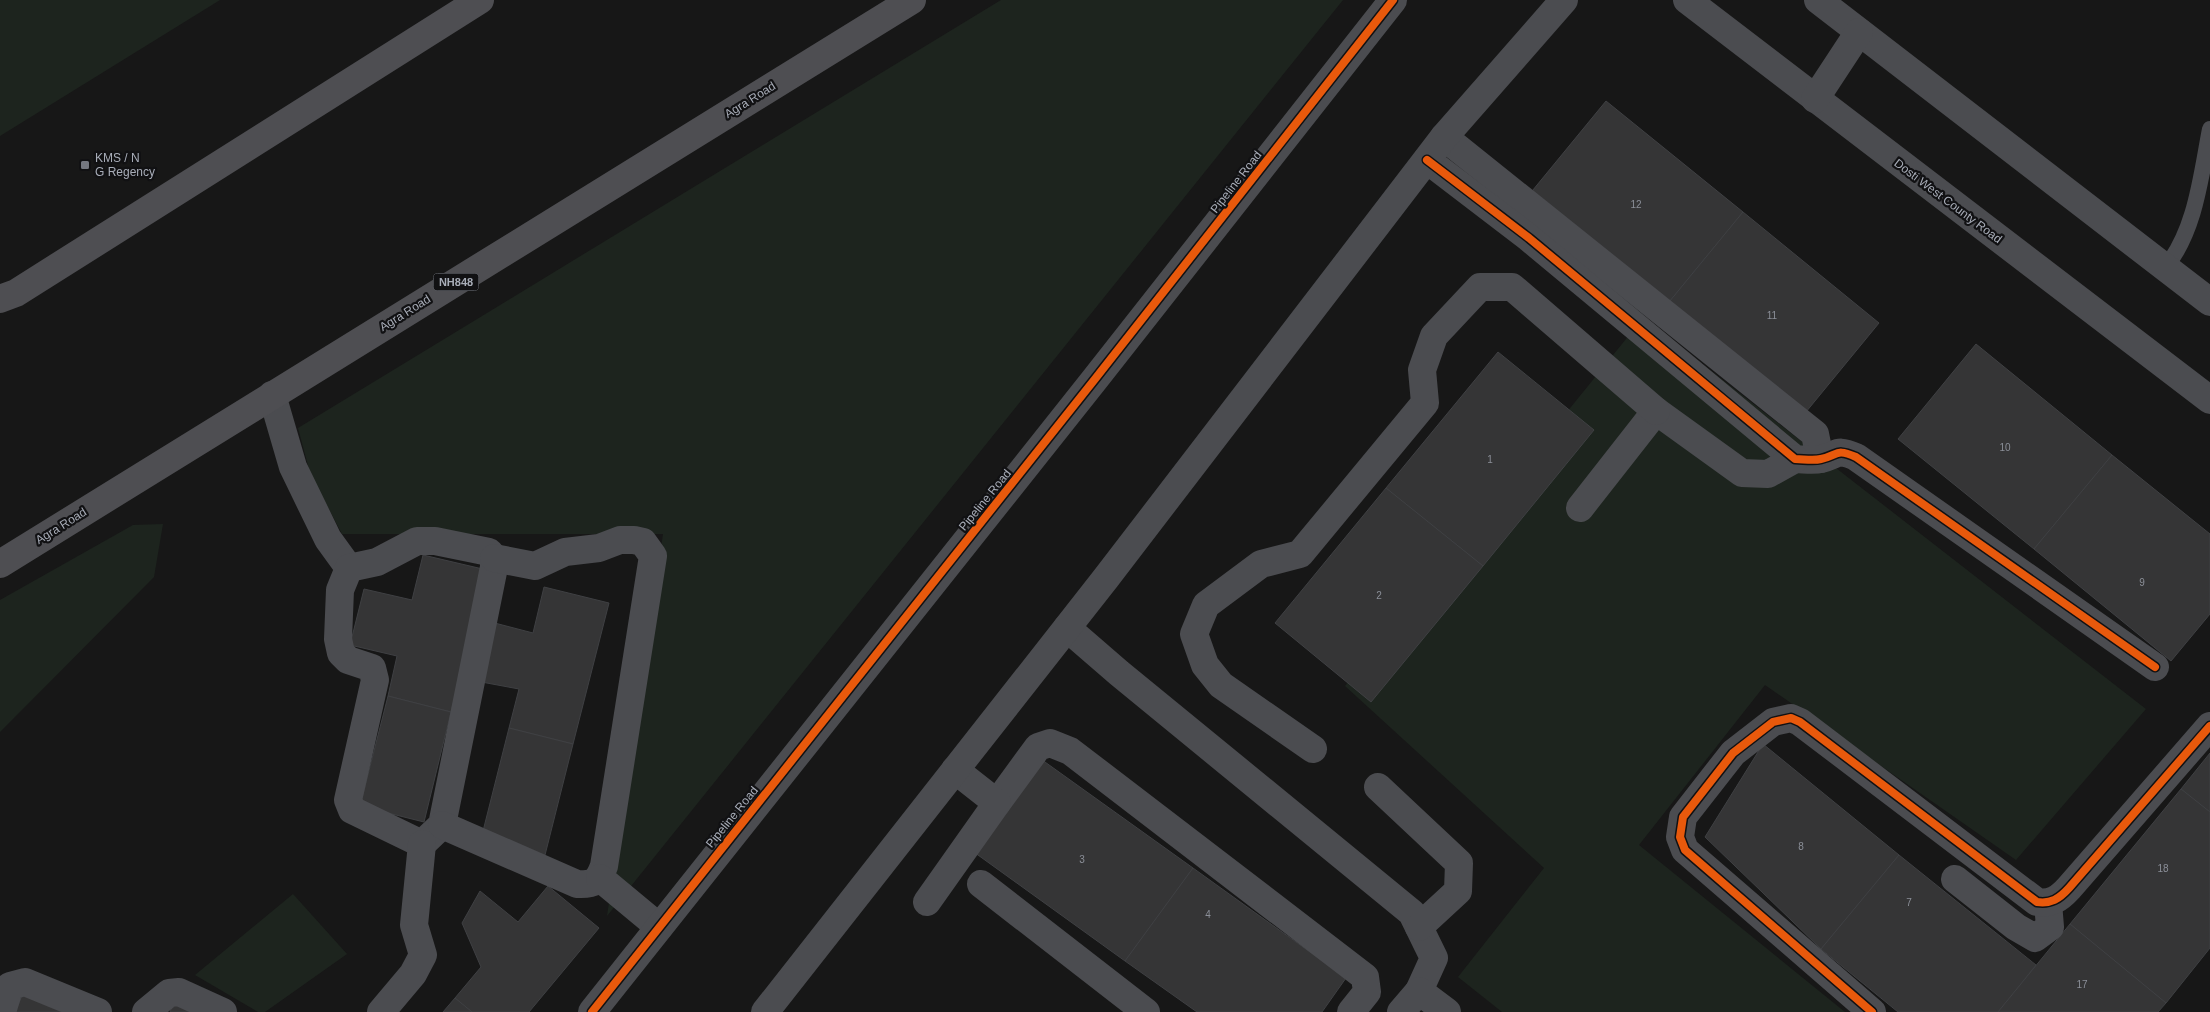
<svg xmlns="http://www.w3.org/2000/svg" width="2210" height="1012" font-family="Arial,sans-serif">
<rect width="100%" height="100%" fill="#171717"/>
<g fill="#1d241e">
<polygon points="0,0 220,0 0,136"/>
<polygon points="1001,0 1343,0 607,916 663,534 342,534 310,473 298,428"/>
<polygon points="1643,318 2146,709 2016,860 1765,685 1639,845 1845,1012 1502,1012 1458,977 1544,868 1345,686"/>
<polygon points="163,524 154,577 0,732 0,600 133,525"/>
<polygon points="293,894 347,954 265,1012 258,1012 195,975"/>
</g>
<g fill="#353536" stroke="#3f4043">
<polygon points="1606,101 1743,212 1665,307 1528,196"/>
<polygon points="1743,212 1879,323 1801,418 1665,307"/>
<polygon points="1976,344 2112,455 2034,549 1898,439"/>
<polygon points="1498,352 1594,430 1483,566 1386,488"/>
<polygon points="2112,455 2210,534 2210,614 2171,661 2034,549"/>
<polygon points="1386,488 1483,566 1371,702 1275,623"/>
<polygon points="423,555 487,570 451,712 388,696 397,656 350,645 364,589 412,600"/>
<polygon points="544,587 609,603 573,744 509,728 519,689 476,681 487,621 533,633"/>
<polygon points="388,696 451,712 424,822 360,806"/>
<polygon points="509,728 573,744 545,855 481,839"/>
<polygon points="1763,744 1899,855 1821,949 1705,837"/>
<polygon points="2210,753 2210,812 2181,789"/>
<polygon points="1038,757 1193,868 1125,961 971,850"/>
<polygon points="2181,789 2210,812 2210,948 2166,1003 2070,924"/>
<polygon points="1899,855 2036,965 1998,1012 1898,1012 1821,949"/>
<polygon points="1193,868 1346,978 1322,1012 1197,1012 1125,961"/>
<polygon points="548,886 599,928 529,1012 472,1012 455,998 481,967 462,923 480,891 518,922"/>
<polygon points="2070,924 2166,1003 2158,1012 1998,1012"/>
<polygon points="25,989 78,1012 15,1012"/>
<polygon points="176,998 209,1012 170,1012"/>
<polygon points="455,998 472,1012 443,1012"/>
</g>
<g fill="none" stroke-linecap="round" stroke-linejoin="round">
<path stroke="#4b4c50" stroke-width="16" d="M 2165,268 C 2196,230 2201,175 2210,129"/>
<g stroke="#4b4c50" stroke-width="28">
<polyline points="1687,0 2210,400"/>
<polyline points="1818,0 2210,302"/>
<polyline points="1815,99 1859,32"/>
<polyline points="1444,137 1815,434 1820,459"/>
<path d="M 1427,160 L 1529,238 L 1795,459 C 1803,459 1813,461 1821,459 C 1839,455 1835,448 1856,457 L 2155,667"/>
<polyline points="272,395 293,467 328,539 349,568"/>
<polyline points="1580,508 1656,411 1742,473 1768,474 1795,459"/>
<polygon points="417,541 435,541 489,552 494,558 494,567 442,825 422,844 352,810 348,800 375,680 372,668 348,660 341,653 338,639 340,590 349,568 377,562"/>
<polyline points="1067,628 1119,673 1412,913 1434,958 1419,991"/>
<polyline points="1313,749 1221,685 1205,665 1194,634 1206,605 1261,564 1300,554 1425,403 1422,370 1434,336 1480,287 1512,287 1656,411"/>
<polyline points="1378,787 1459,863 1458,891 1419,927"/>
<polyline points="997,803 1038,747 1050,743 1070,751 1365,977 1367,992 1351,1012"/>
<path d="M 442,825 L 577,884 C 594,885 598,882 604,866 L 653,556 L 643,542 L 634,540 L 620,540 L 599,548 L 565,552 L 535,566 L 494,558"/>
<polyline points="600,878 659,927"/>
<polyline points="1955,879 2016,927 2035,938 2050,927 2048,903"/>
<polyline points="981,884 1146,1012"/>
<polyline points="927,902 997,803 955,770"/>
<polyline points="2,1012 10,986 25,982 98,1012"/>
<polyline points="146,1012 169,993 179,992 223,1012"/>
<polyline points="381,1012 413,974 423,955 414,925 422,844"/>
<polyline points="765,1012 1106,578 1444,137 1564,0"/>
<polyline points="1401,1012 1419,991 1447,1012"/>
<path d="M 1872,1012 L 1685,850 L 1680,837 L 1683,817 L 1733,753 L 1773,722 L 1791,718 L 1800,722 L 2037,902 C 2051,904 2059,899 2069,888 L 2210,726"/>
</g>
<polyline stroke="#4b4c50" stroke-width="28" points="592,1012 1095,379 1393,0"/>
<g stroke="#4e4e52" stroke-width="28">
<polyline points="0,299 16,293 480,0"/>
<polyline points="0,564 912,0"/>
</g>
<defs>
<g id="cycleway">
<path d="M 1427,160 L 1529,238 L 1795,459 C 1803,459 1813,461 1821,459 C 1839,455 1835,448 1856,457 L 2155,667"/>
<polyline points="592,1012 1095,379 1393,0"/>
<path d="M 1872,1012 L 1685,850 L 1680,837 L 1683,817 L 1733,753 L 1773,722 L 1791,718 L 1800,722 L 2037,902 C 2051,904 2059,899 2069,888 L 2210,726"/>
</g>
</defs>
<use href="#cycleway" stroke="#111113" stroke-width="11"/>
<use href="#cycleway" stroke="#e8590c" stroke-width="8"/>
</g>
<rect fill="#757880" stroke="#111113" stroke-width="2" x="80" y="160" width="10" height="10" rx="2.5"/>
<g text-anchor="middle" stroke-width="4.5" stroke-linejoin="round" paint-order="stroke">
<g font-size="10" fill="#8b8f98">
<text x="1636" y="208">12</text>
<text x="1772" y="319">11</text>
<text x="2005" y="451">10</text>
<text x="1490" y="463">1</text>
<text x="2142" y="586">9</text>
<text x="1379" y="599">2</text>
<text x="1801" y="850">8</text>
<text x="1082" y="863">3</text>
<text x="2163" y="872">18</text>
<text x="1909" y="906">7</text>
<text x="1208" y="918">4</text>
<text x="2082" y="988">17</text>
</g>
<rect fill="#111113" stroke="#7b7e86" stroke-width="1" x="433.5" y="273.5" width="45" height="17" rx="4"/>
<g font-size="11" font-weight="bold" fill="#a8adb8">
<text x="456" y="286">NH848</text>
</g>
<g font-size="12" fill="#a8adb8" stroke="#111113">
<text transform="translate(750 100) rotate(-32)" y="4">Agra Road</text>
<text transform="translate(1236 182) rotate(-52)" y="4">Pipeline Road</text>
<text transform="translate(1948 201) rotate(37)" y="4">Dosti West County Road</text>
<text transform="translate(405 313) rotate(-32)" y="4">Agra Road</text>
<text transform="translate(985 500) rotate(-51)" y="4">Pipeline Road</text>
<text transform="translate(61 526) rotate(-32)" y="4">Agra Road</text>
<text transform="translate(732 817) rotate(-51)" y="4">Pipeline Road</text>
</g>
<g font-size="12" fill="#a8adb8" stroke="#111113" text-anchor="start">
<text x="95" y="162">KMS / N<tspan x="95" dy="14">G Regency</tspan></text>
</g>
</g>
</svg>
